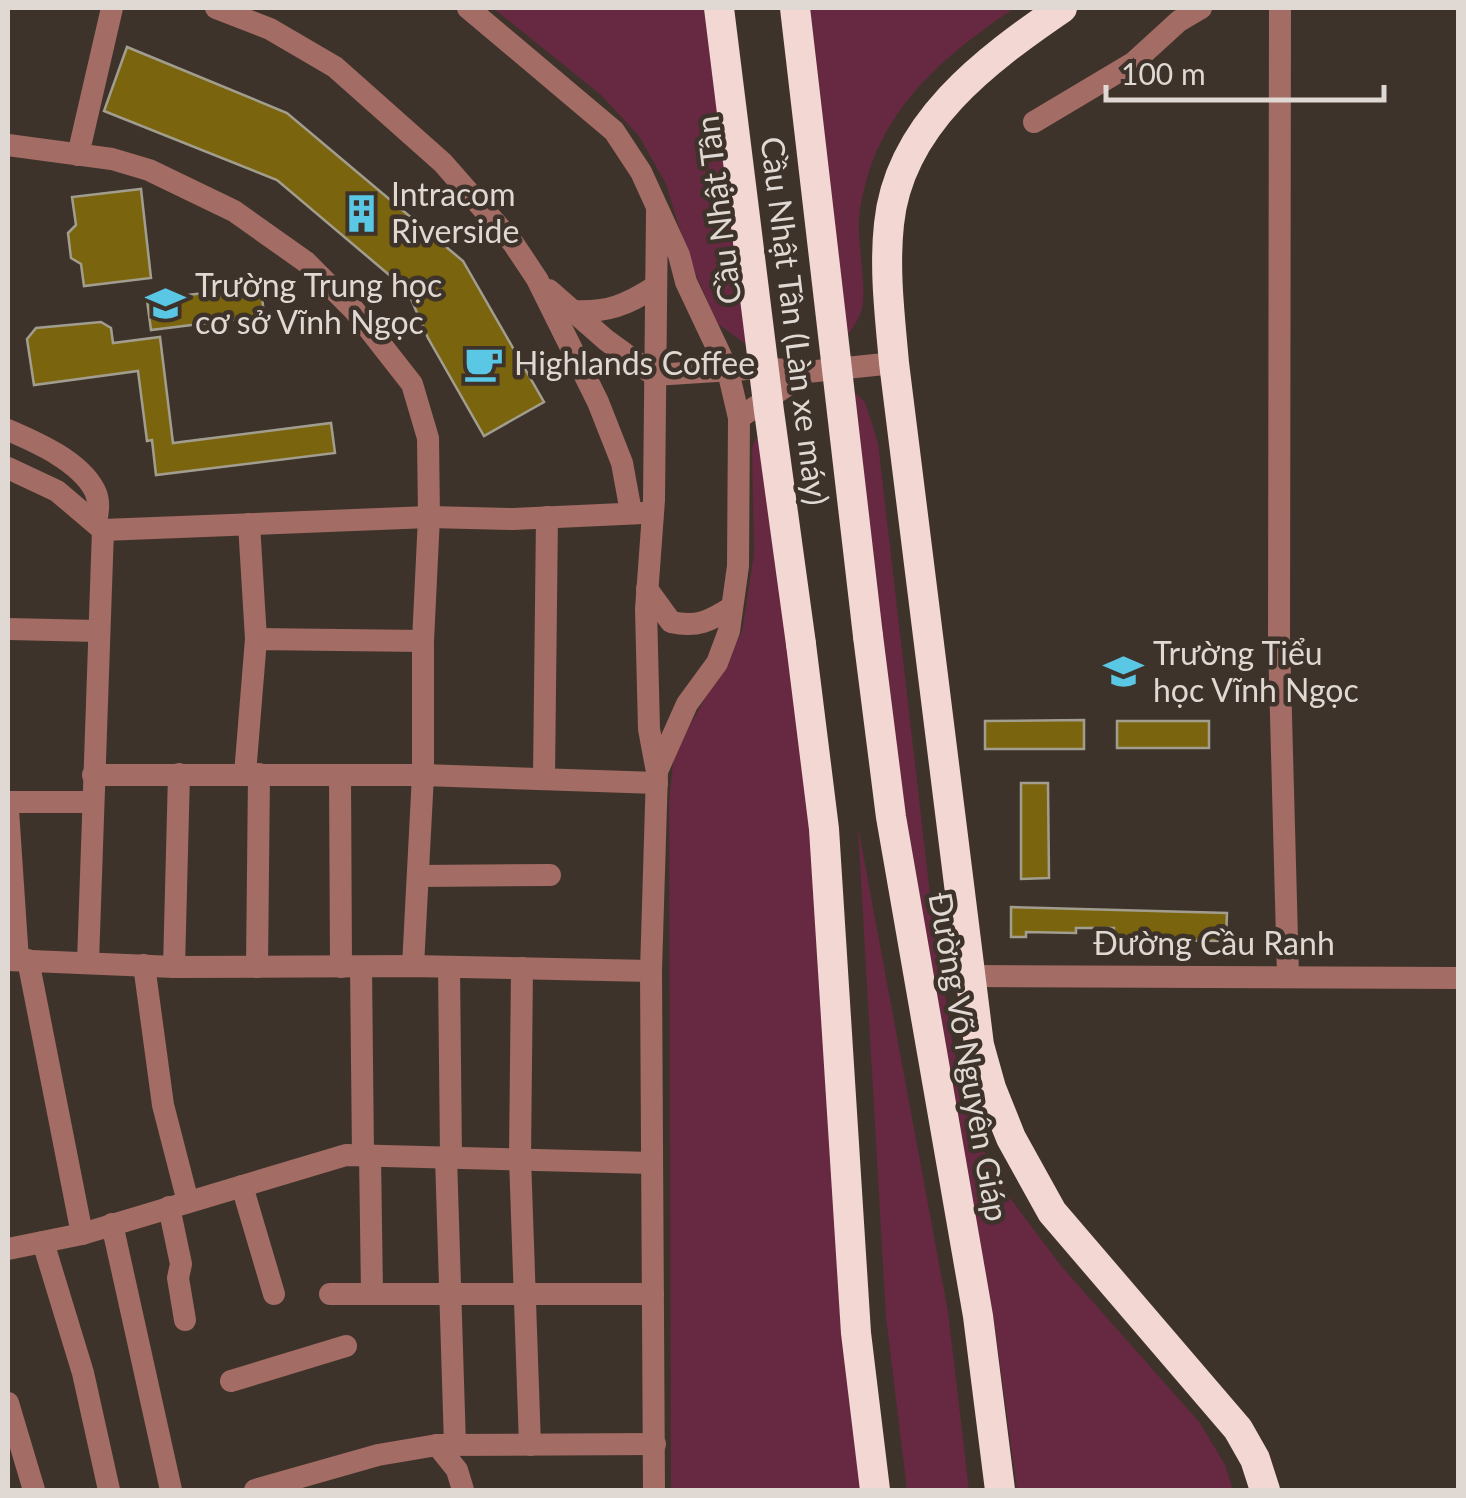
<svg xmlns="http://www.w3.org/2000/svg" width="1466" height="1498" font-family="Lato,sans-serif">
<rect width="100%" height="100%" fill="#3e332a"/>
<g fill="#662941">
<polygon points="493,8 710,8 751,348 717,323 687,254 666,184 639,136 601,95"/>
<path d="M 806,8 L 1014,8 C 934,63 871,117 859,219 C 857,244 868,292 861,312 C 858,321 850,331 845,339 Z"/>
<polygon points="851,389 865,402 878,443 930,894 953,1046 976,1136 1010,1198 1062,1267 1200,1423 1225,1465 1233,1490 1017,1490 994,1321 904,827"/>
<polygon points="756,438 761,441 812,833 861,1490 671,1490 669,802 674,754 742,632 754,554 752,447"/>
<polygon points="858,827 948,1312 969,1490 907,1490 886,1317"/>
</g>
<g fill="#7b640e" stroke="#a29e8f" stroke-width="2.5">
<polygon points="127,47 287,113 445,246 463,261 544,402 484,436 428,338 407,290 277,180 104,111"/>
<polygon points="141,189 151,278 84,286 81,264 71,258 68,233 76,225 72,197"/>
<polygon points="261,286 264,316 151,330 147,300"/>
<polygon points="101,322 111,328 113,343 160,337 173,443 331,423 335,453 156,475 152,440 147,441 138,371 34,385 27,339 36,328"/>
<polygon points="1084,720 1084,749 985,749 985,721"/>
<rect x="1117" y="721" width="92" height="27"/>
<polygon points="1021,783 1048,783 1049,878 1021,879"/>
<polygon points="1011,907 1227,913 1226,941 1114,940 1114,928 1076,928 1076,933 1026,932 1026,937 1011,937"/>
</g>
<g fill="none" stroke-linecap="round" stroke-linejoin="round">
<g stroke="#a36c64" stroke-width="22">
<polyline points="216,8 270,29 335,67 443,163 513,243 537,279 598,402 622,463 631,512"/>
<polyline points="468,8 614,131 641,172 679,255 686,282 728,371 739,418 738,566 729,631 717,663 687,704 658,769"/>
<polyline points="1280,8 1279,641 1288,976"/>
<polyline points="1034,122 1133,63 1179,21 1201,8"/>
<polyline points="8,145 112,159 149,170 234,211 306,262 354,310 412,384 428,438 429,517 423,641 423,775 413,966"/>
<polyline points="78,155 112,8"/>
<polyline points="549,290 606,340 654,375 764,368 807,372 894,363"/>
<path d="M 572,311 C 607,313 627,305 656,286"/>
<polyline points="739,418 807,372"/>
<path d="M 8,430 C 36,442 80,461 95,491 C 100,501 98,512 96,523"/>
<polyline points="8,468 57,491 103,530 88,962"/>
<polyline points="249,524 256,639"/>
<polyline points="103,530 429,517 513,519 644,513"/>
<path d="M 647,589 L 671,622 C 697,628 710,621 732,607"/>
<polyline points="8,629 98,631"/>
<polyline points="245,774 256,639 423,641"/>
<polyline points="93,775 423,775 657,783"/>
<polyline points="340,775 341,967"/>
<polyline points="544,777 547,517"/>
<polyline points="8,802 93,802"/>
<polyline points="8,810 18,960"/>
<polyline points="418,876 550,875"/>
<polyline points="8,960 174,967 413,966 651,971"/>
<polyline points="28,960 82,1234"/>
<polyline points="144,965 163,1105 188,1202"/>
<polyline points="174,967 179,774"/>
<polyline points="257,967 259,774"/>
<polyline points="361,967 363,1155"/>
<polyline points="449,967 451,1157"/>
<polyline points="522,968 520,1158 530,1445"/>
<polyline points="970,976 1458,978"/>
<polyline points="370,1155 372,1294"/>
<polyline points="446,1157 455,1445"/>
<polyline points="242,1186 274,1294"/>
<polyline points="169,1207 181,1264 178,1278 185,1320"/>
<polyline points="112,1224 171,1490"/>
<polyline points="43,1242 83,1373 109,1490"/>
<polyline points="8,1249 82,1234 346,1155 652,1163"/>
<polyline points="330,1294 653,1294"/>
<polyline points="231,1381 346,1346"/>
<polyline points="8,1403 34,1490"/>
<polyline points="437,1445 457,1470 463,1490"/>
<polyline points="255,1490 378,1455 437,1445 655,1444"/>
<polyline points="654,1490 651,971 657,772 649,729 646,609 654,500 657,211"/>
</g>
<g stroke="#f3d7d2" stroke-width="30">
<path d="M 1062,8 C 986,60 899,124 889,224 C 884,270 890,317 894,363 L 979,1045 L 991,1088 L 1011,1138 L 1052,1212 L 1238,1429 L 1255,1459 L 1265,1490"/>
<polyline points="868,636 891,817 978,1316 1000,1490"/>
<polyline points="801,644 824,829 856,1333 875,1490"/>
</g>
<g stroke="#f3d7d2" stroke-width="30">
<polyline points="719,8 769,411 801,644"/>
<polyline points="795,8 868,636"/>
</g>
</g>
<defs>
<symbol id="building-bare" viewBox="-9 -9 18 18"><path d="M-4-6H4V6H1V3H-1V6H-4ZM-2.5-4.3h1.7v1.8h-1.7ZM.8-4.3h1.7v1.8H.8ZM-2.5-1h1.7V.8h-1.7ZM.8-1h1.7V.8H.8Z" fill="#5ac8e5" stroke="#3e332a" stroke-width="2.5" paint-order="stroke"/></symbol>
<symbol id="school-bare" viewBox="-9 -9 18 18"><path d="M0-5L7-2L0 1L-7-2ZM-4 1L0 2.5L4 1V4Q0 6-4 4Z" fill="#5ac8e5" stroke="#3e332a" stroke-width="2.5" paint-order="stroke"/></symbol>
<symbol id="cafe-bare" viewBox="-9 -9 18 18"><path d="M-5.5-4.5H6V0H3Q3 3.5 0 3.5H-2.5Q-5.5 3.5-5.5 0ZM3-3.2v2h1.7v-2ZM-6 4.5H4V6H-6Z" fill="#5ac8e5" stroke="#3e332a" stroke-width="2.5" paint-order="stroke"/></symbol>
</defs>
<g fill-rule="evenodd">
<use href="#building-bare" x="334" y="186" width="55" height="55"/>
<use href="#school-bare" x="138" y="276" width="55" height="55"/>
<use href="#cafe-bare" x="456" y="336" width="55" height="55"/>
<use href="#school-bare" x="1096" y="644" width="55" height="55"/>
</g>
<g text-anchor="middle" stroke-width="9" stroke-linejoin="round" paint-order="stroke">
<g font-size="32" fill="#dfd8d3" stroke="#3e332a" text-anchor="start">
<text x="391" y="206">Intracom<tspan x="391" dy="37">Riverside</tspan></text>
<text x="195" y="297">Trường Trung học<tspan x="195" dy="37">cơ sở Vĩnh Ngọc</tspan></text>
<text x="514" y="375">Highlands Coffee</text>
<text x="1153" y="665">Trường Tiểu<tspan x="1153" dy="37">học Vĩnh Ngọc</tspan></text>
</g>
<g font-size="32" fill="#dfd8d3" stroke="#3e332a">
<text transform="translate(719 210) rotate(-97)" y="11">Cầu Nhật Tân</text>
<text transform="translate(794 321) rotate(83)" y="11">Cầu Nhật Tân (Làn xe máy)</text>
<text x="1214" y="955">Đường Cầu Ranh</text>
<text transform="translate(968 1057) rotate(80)" y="11">Đường Võ Nguyên Giáp</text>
</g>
</g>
<rect width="1466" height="1498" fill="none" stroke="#dfd8d3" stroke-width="20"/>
<path d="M1106 85v15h278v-15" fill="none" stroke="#dfd8d3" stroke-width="5"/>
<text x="1121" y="85" font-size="30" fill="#dfd8d3" stroke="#3e332a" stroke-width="8" paint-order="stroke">100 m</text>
</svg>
